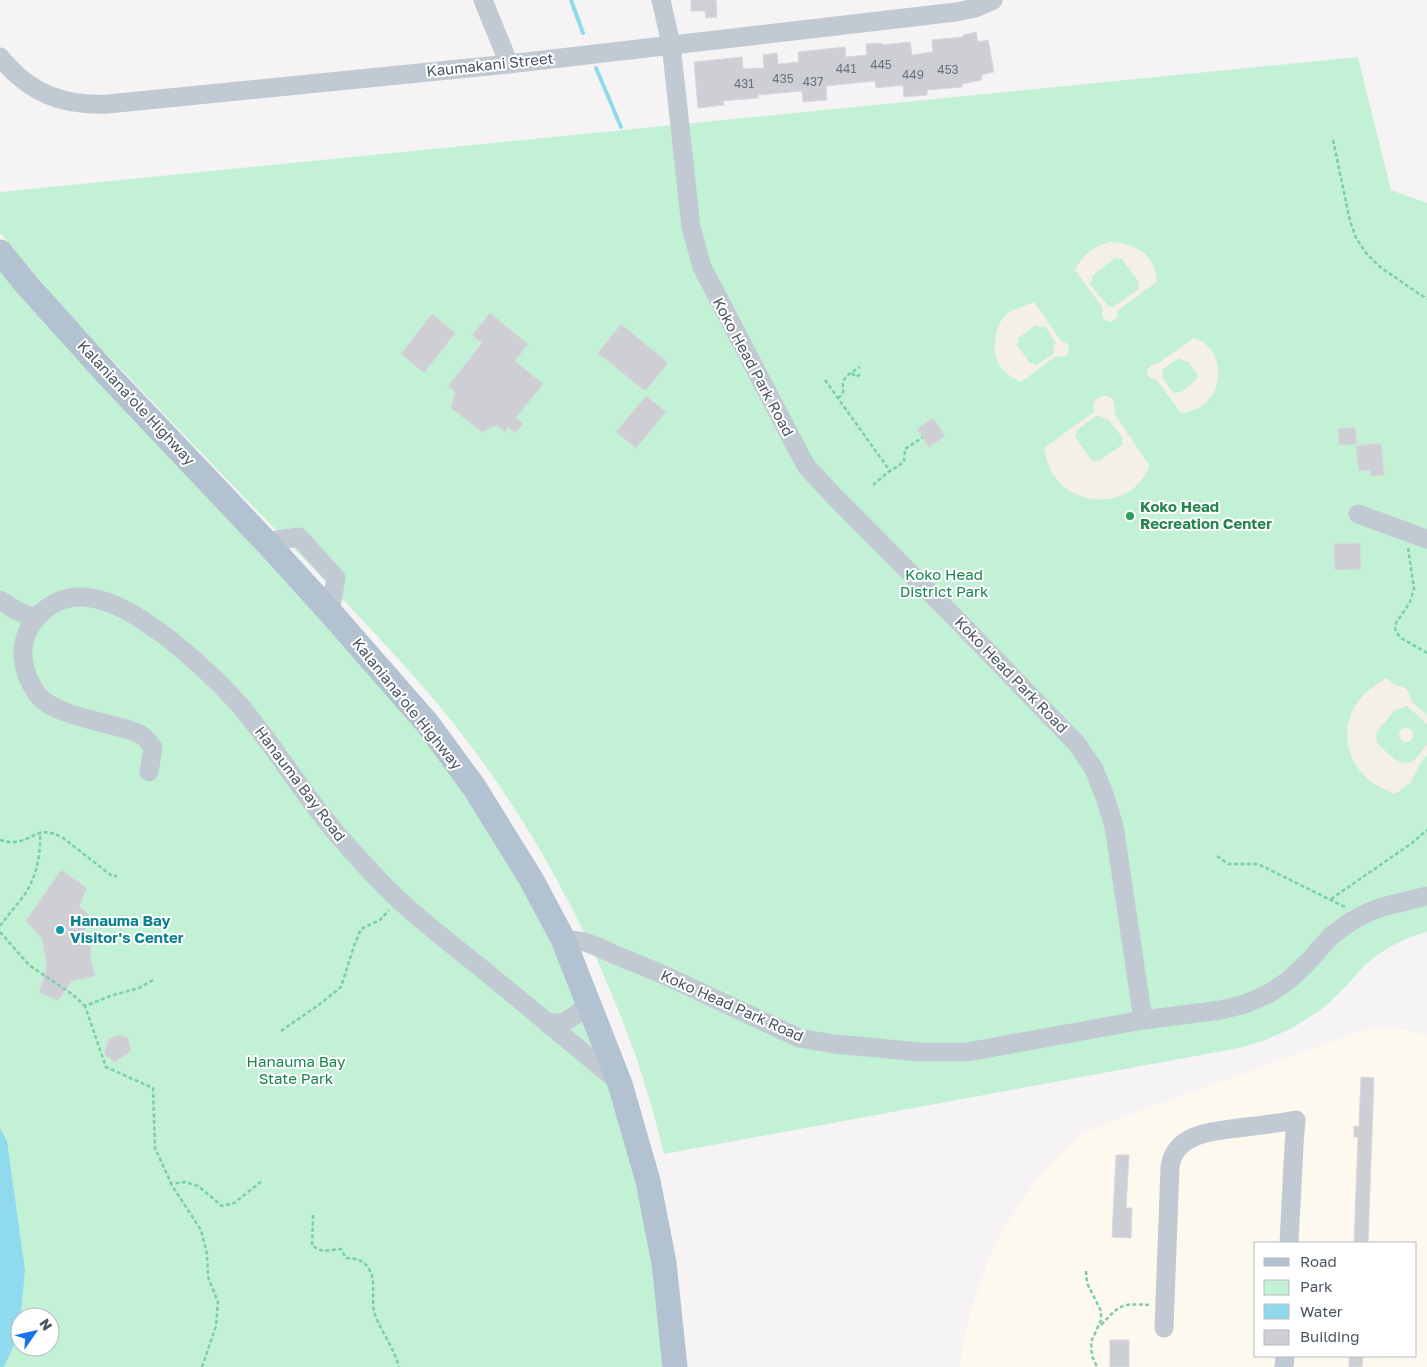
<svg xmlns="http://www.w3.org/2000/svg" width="1427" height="1367" font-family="'Golos Text',sans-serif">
<rect width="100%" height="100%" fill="#f5f3f3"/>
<path fill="#fdf9ef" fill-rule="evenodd" d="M 1385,1028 L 1407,1030 L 1427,1035 L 1427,1367 L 960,1367 L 963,1344 L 970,1313 L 980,1283 L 992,1253 L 1006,1225 L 1023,1199 L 1042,1173 L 1064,1150 L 1082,1134 L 1109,1122 L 1363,1030 ZM 1256,1243 L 1416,1243 L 1416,1356 L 1256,1356 Z"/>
<g fill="#c3f1d5" fill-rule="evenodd">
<path d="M 1358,57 L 1391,190 L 1427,203 L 1427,932 C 1403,938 1381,950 1363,967 C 1353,978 1343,990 1331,1001 C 1305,1024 1273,1039 1239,1048 L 664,1154 C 656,1122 647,1089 636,1057 C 599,953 549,855 485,765 C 433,692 370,628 308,563 C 236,489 165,415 93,340 L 53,296 L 0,233 L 0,192 Z"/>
<path d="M 0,260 L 330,612 L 531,879 L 620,1084 L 675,1367 L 0,1367 ZM 20,1317 L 50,1317 L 50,1347 L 20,1347 Z"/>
</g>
<g fill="#f5f0e5" fill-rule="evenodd">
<path d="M 1110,242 C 1136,243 1155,254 1157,282 L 1117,311 L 1118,316 L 1116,319 L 1110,322 C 1102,320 1101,315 1103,308 L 1075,270 C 1082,255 1094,246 1110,242 ZM 1115,258 L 1122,259 L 1139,282 L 1138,286 L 1139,289 L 1113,307 L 1108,306 L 1089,283 L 1092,280 L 1092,276 Z"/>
<path d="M 1034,302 L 1061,341 L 1068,344 L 1069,351 C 1066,357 1062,358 1056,356 L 1021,382 C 1000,372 991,359 996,336 C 997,327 1000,321 1006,315 C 1014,308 1025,306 1034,302 ZM 1036,325 L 1040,327 L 1045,326 L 1056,343 L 1053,347 L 1054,353 L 1037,365 L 1030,363 L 1016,344 L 1019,342 L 1018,338 Z"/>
<path d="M 1194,338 C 1223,347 1226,388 1203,405 C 1196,410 1189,412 1181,413 L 1157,380 C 1151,380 1147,376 1147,370 L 1152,364 L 1157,364 ZM 1179,358 L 1183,361 L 1188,361 L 1197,374 L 1197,379 L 1180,393 L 1177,392 L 1173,393 L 1162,377 L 1163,369 Z"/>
<path d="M 1102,396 C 1118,395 1113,407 1116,416 L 1149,465 C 1149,471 1144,477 1140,482 C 1117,508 1075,504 1055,477 C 1049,468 1046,459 1044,448 L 1094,412 C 1092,404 1095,399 1102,396 ZM 1097,415 L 1103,418 L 1107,418 L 1122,437 L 1122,441 L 1123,444 L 1098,462 L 1095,460 L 1092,461 L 1075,437 L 1077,433 L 1077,430 Z"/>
<path d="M 1387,678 L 1395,685 L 1405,688 L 1408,691 L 1412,702 L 1427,715 L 1427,724 L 1407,706 L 1395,710 L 1379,729 L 1376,734 L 1377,743 C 1385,750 1398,767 1411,762 C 1417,759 1423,749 1427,744 L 1427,755 L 1421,762 L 1410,783 L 1395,794 C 1386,790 1376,786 1368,779 C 1344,759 1340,723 1360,699 C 1367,690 1377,684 1387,678 Z"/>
<circle cx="1406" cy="735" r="7"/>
</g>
<polygon fill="#90daee" points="0,1128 7,1141 25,1271 19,1334 4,1367 0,1367"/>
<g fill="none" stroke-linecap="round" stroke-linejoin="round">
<g stroke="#90daee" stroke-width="4">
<polyline points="571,0 583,33"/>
<polyline points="596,68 621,127"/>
</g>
</g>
<g fill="#cdcfd5" stroke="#d7d9de">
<polygon points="691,0 716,0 717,17 706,18 705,11 691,11"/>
<polygon points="976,32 978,42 988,40 994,72 981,75 982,80 962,84 962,87 927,90 927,95 904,97 903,85 876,88 875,81 826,86 827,100 803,102 802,91 758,95 758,98 723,101 724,105 698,108 694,62 742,57 743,69 764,68 763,55 777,53 778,64 799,62 798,52 845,47 846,57 867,55 866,44 881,43 881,45 910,42 912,55 933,52 932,40 963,37 963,35"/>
<polygon points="490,313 528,344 515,361 543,384 516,418 523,424 515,433 508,427 505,432 497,425 482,432 451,408 455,392 448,386 482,343 472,335"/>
<polygon points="432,314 455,333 424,373 401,354"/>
<polygon points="621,324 668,363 645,391 598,353"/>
<polygon points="646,396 666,412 636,448 616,432"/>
<polygon points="933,418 945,436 929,447 917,429"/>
<polygon points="1355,427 1357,444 1339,445 1338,429"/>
<polygon points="1381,443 1384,475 1371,476 1370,470 1359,471 1356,446"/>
<polygon points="1360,543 1361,569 1335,570 1334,544"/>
<polygon points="61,870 87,888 79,906 88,914 84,940 91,946 91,959 95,976 72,981 58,1001 39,992 47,967 42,939 26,921"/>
<polygon points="120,1035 128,1038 131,1051 115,1062 104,1054 109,1038"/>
<polygon points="1361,1077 1374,1078 1368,1243 1354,1243 1358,1137 1354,1137 1354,1126 1359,1127"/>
<polygon points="1116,1155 1129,1155 1126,1208 1132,1208 1131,1238 1112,1237"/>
<rect x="1110" y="1340" width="19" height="27"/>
<polygon points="1349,1356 1363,1356 1362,1367 1349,1367"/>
</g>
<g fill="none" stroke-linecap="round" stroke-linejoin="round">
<g stroke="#7ad0a6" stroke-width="2.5" stroke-dasharray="4 2.5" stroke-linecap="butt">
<polyline points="1333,140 1350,221 1356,238 1366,253 1380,267 1427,299"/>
<polyline points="852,373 856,377 861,374"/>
<polyline points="825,380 890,471"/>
<path d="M 838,398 C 848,391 840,388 844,380 C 847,374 856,370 860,367"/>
<polyline points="873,485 887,473 904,462 905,449 923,437"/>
<polyline points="1408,548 1414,589 1410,602 1396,623 1395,627 1396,632 1401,638 1427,653"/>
<path d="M 0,840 C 4,841 8,842 12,842 C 34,842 37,823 63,838 L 112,876 L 117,876"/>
<polyline points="1217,856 1228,864 1258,864 1345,907"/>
<polyline points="1331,899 1412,843 1427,830"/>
<path d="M 0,926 C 8,915 17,905 25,894 C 37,876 41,853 40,832"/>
<polyline points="0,932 29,965 72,994 85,1006"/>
<polyline points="153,980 139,988 110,996 85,1006 106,1067 153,1088 155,1148 171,1183"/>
<polyline points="281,1031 320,1004 341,987 354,946 361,929 380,920 389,910"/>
<path d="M 313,1215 L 312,1246 L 323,1251 L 341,1249 L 346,1258 C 355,1258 364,1260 369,1269 C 377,1282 370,1300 375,1315 C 382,1333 394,1348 399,1367"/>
<polyline points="1086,1271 1087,1283 1101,1311 1101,1320 1091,1342 1092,1356 1097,1367"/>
<path d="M 1101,1325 C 1120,1305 1120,1303 1149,1305"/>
<polyline points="202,1367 216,1326 218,1302 208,1277 207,1254 201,1230 171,1184 185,1182 198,1186 222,1206 234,1203 262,1181"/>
</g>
<g stroke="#c1cad2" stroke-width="19">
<polyline points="483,0 509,64"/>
<polyline points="661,0 671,44 691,227 702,267 798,451 807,467 834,496 962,625 1077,744 1094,769 1105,797 1114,826 1143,1020"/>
<path d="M 0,57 C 29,93 62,106 108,104 L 509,64 L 956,12 L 975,8 L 993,0"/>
<polyline points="1358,514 1427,539"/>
<polyline points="265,542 299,537 336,578 330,612"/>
<polyline points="0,600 17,611 36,618"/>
<path d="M 149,772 L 153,748 C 150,744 147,739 143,736 C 137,732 127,729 119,727 C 97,721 51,713 37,694 C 30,684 24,670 23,657 C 21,624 51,595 83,597 C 115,599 143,620 168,638 C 193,658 216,679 238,703 C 276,747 305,799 344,842 C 362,862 380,883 399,900 C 428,927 462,952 492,977 C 535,1012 577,1048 620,1083"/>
<polyline points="563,939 585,942 598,947 611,953 664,975 799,1038 835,1044 920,1052 967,1052 1143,1020 1221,1010 1245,1004 1268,994 1289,980 1307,963 1331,936 1350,922 1371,911 1382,907 1427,896"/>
<polyline points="547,1023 563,1023 577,1014 589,1002"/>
<path d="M 1164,1328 L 1170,1167 C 1175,1131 1218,1131 1246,1127 C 1263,1125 1280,1123 1296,1120 L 1294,1145 L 1289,1243"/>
<polyline points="1284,1367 1285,1356"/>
</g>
<polyline stroke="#b3c2d1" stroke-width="25" points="0,252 27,285 107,374 269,545 330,612 427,723 474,787 531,879 563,939 620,1084 648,1181 664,1263 675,1367"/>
</g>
<circle fill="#2e9e5b" stroke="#fff" stroke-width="2" cx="1130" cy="516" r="5"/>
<circle fill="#0f9aa8" stroke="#fff" stroke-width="2" cx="60" cy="930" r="5"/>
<g text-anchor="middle" stroke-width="4" stroke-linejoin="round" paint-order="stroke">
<g font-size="12" fill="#6b747e">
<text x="881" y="69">445</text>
<text x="846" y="73">441</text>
<text x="948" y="74">453</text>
<text x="913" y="79">449</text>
<text x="783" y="83">435</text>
<text x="813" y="86">437</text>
<text x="744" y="88">431</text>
</g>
<g font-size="15" fill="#4a5661" stroke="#fff">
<text transform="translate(490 65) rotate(-6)" y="5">Kaumakani Street</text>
<text transform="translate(753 367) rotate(62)" y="5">Koko Head Park Road</text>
<text transform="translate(136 403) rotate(47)" y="5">Kalaniana’ole Highway</text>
<text transform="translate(1011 675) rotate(46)" y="5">Koko Head Park Road</text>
<text transform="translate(407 704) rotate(51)" y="5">Kalaniana’ole Highway</text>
<text transform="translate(300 784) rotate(53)" y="5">Hanauma Bay Road</text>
<text transform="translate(732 1006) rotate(24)" y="5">Koko Head Park Road</text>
</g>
<g font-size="15" font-weight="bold" fill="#27864d" stroke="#fff" text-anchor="start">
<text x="1140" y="512">Koko Head<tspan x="1140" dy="17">Recreation Center</tspan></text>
</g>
<g font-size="15" fill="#17864f" stroke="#fff">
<text x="944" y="580">Koko Head<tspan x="944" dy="17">District Park</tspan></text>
<text x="296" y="1067">Hanauma Bay<tspan x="296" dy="17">State Park</tspan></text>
</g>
<g font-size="15" font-weight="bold" fill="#0d838f" stroke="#fff" text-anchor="start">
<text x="70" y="926">Hanauma Bay<tspan x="70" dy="17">Visitor's Center</tspan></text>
</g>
</g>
<rect x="1254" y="1242" width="162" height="115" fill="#ffffff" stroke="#b7bbc0"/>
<rect x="1264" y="1258" width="25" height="8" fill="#b3c2d1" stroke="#b7bbc0"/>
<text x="1300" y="1267" font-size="15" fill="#4a5661">Road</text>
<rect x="1264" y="1280" width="25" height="15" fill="#c3f1d5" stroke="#b7bbc0"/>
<text x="1300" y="1292" font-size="15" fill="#4a5661">Park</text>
<rect x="1264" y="1304" width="25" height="15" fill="#90daee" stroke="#b7bbc0"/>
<text x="1300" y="1317" font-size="15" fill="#4a5661">Water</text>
<rect x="1264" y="1330" width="25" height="15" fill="#cdcfd5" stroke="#b7bbc0"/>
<text x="1300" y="1342" font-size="15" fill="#4a5661">Building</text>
<g transform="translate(35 1332) rotate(56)"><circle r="24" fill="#ffffff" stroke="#b7bbc0"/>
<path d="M0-4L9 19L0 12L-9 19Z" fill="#1a73e8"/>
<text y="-8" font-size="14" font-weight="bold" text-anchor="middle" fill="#4a5661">N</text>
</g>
</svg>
